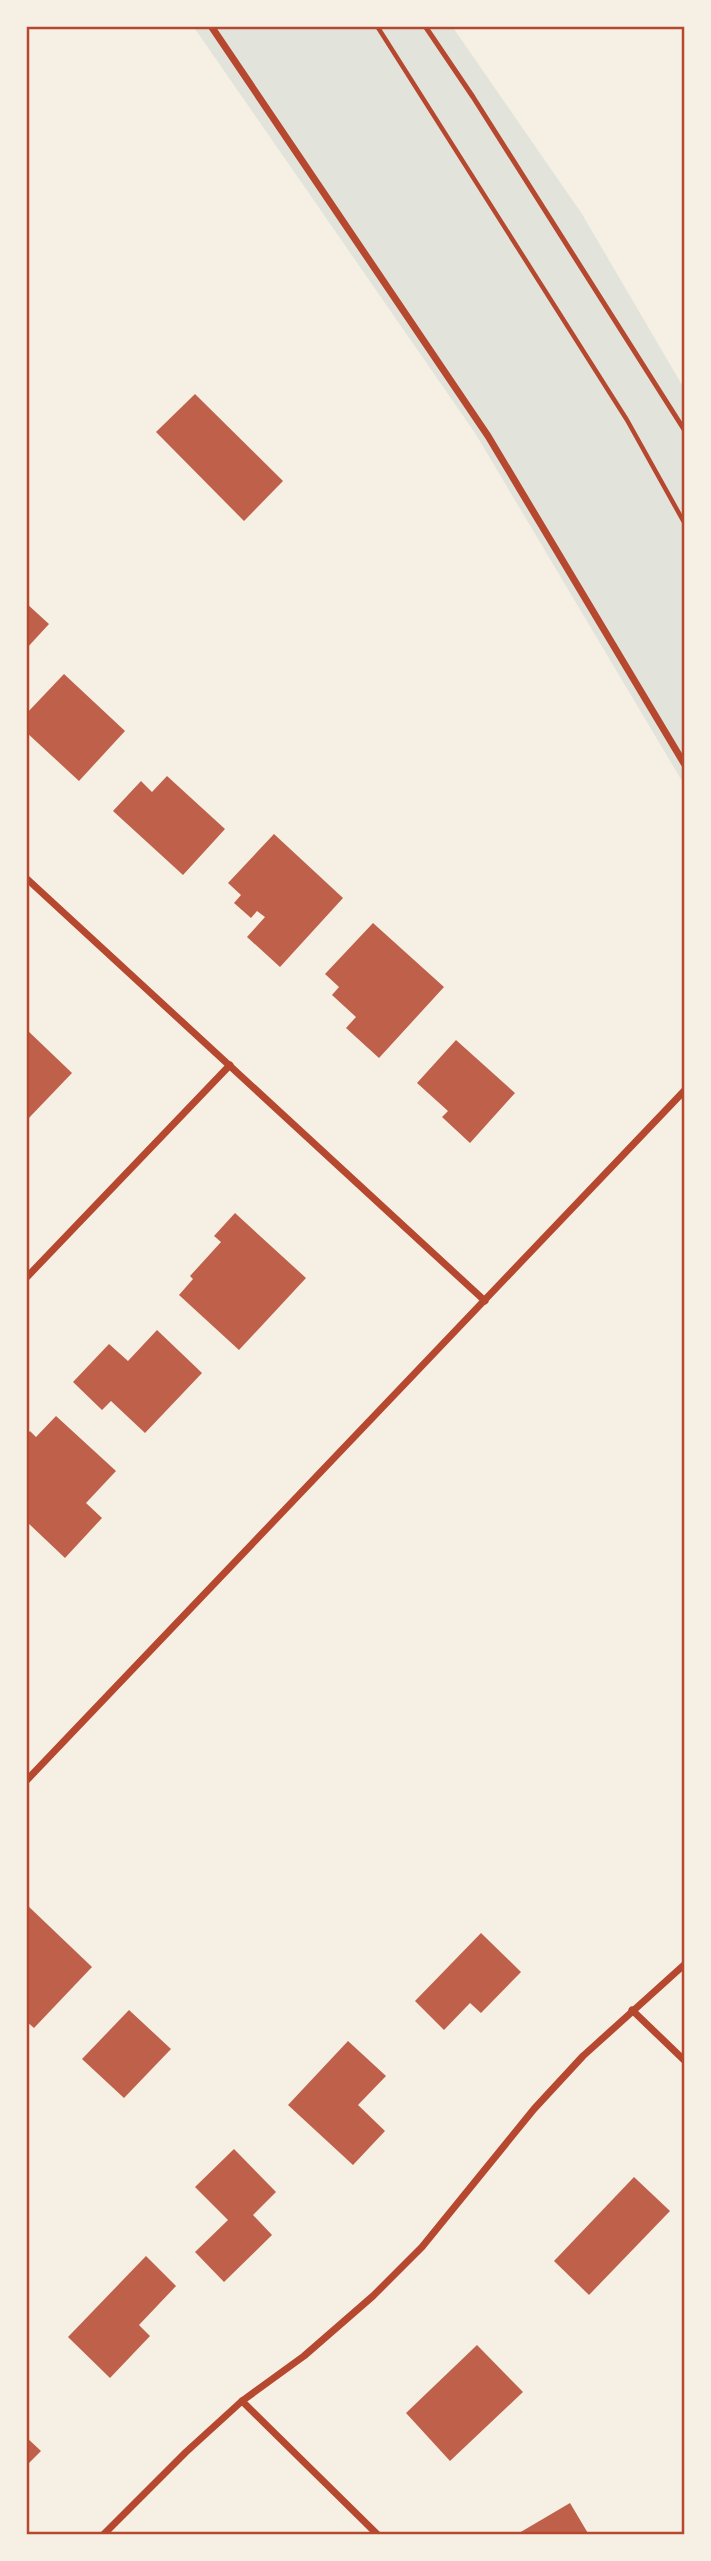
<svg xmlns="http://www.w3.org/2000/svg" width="711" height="2561" font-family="Quicksand,sans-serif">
<rect width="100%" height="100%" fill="#f6efe4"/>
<polygon fill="#e2e4dc" points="193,26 452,26 582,214 685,390 685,786 475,433"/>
<g fill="#bf614a">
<polygon points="195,394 283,481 244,521 156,432"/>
<polygon points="26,603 49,624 26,649"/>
<polygon points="64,674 125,731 79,781 26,732 26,714"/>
<polygon points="167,776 225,829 183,875 113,811 141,781 152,792"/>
<polygon points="274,834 343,898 280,967 247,937 265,917 257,911 251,918 234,903 241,895 228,883"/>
<polygon points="373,923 444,987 379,1058 346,1028 356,1017 332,995 339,987 325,974"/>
<polygon points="26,1029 72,1073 26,1121"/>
<polygon points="456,1040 515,1093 470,1143 442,1117 448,1111 417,1083"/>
<polygon points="235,1213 306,1278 239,1350 179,1295 193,1279 190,1276 221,1242 214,1236"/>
<polygon points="157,1330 202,1373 145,1433 111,1401 102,1410 73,1382 109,1344 128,1361"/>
<polygon points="56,1416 116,1471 86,1503 102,1518 65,1558 26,1521 26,1436 30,1431 36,1437"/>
<polygon points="26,1904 92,1967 34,2028 26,2021"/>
<polygon points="481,1933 521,1972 481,2013 470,2003 444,2030 415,2001"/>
<polygon points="129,2010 171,2049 124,2098 82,2059"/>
<polygon points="348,2041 386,2076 358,2105 385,2131 353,2165 288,2105"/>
<polygon points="234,2149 276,2192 253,2215 272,2235 224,2282 195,2252 228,2220 195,2187"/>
<polygon points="634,2177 670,2211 589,2295 554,2261"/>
<polygon points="146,2256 176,2286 139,2325 150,2336 110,2378 68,2337"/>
<polygon points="477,2345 523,2392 450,2461 406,2413"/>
<polygon points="26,2437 41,2451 26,2466"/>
<polygon points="570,2503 589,2535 520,2535 519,2533"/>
</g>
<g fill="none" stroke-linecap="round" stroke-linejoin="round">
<polyline stroke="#b5482f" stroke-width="4.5" points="377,26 627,420 685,524"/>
<polyline stroke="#b5482f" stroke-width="5" points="425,26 473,97 685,431"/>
<g stroke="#b5482f" stroke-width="7">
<polyline points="211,26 488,436 685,765"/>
<polyline points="26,878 485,1301"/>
<polyline points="26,1278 230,1065"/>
<polyline points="26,1781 685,1090"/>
<polyline points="632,2010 685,2061"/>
<polyline points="242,2401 378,2535"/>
<polyline points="103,2535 186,2452 242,2401 304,2356 373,2296 422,2247 534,2109 583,2056 685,1964"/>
</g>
</g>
<rect width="711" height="2561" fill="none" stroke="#f6efe4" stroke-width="56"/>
<rect x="28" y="28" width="655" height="2505" fill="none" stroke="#b5482f" stroke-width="2.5"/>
</svg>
